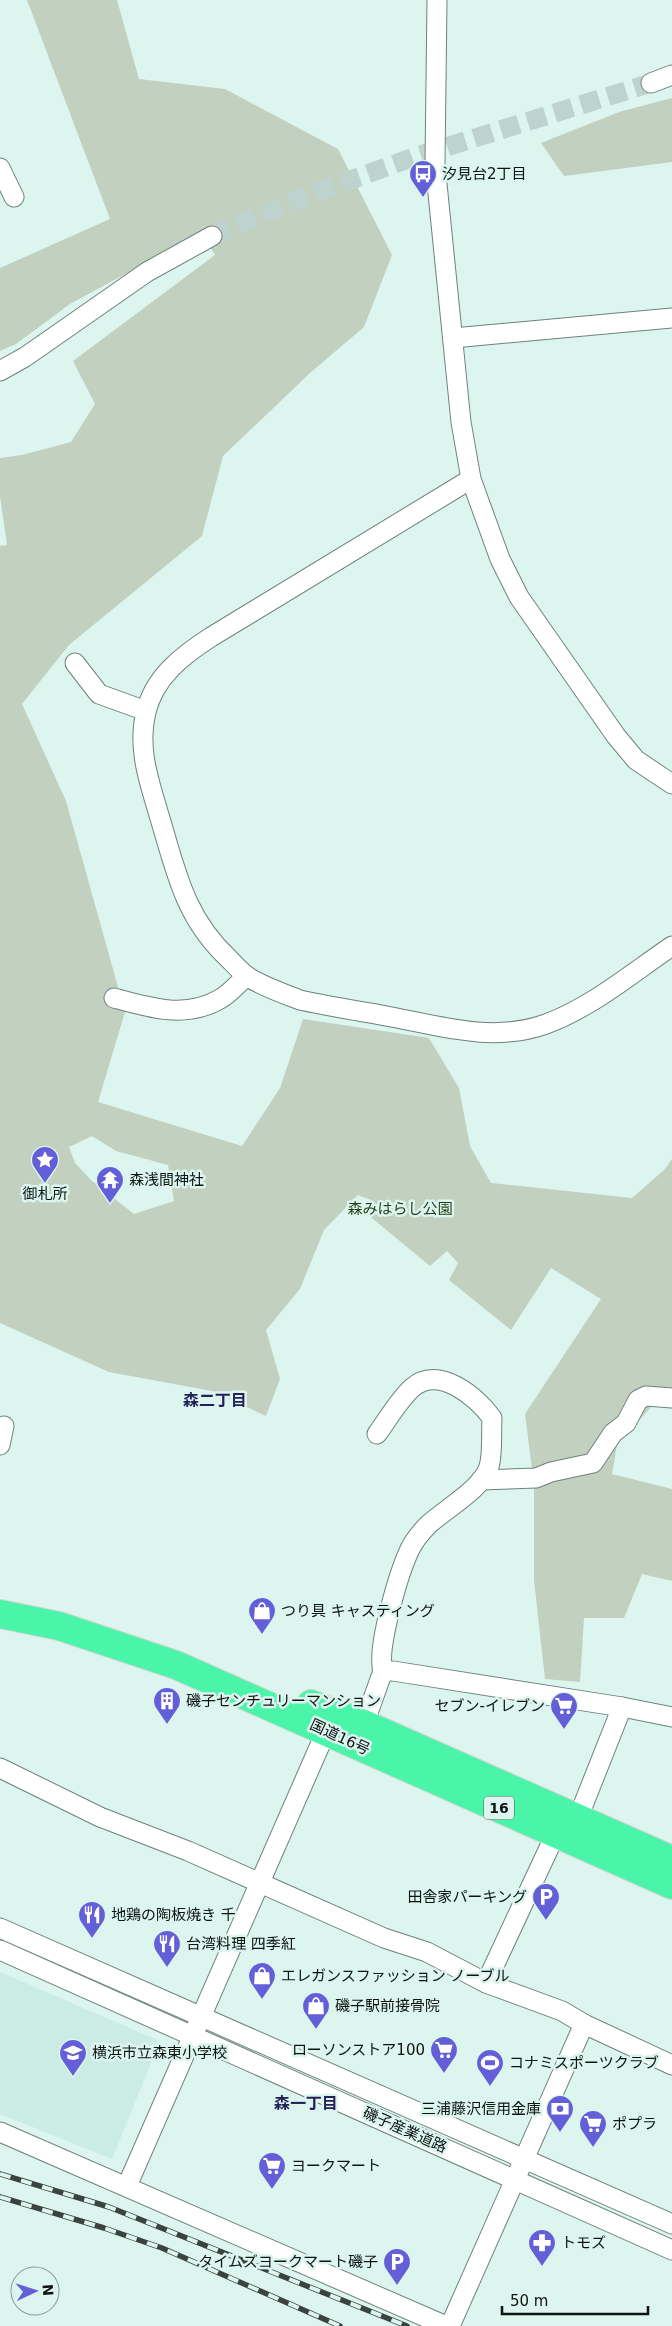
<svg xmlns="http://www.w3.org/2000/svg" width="672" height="2326" font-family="'DejaVu Sans','Noto Sans JP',sans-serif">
<rect width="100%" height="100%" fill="#ddf5ef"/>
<polygon fill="#cbece4" points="0,1972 160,2041 112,2159 0,2114"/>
<g fill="#c2d0bf" fill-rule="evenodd">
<path d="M 27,0 L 117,0 L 139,79 L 225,89 L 338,149 L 392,255 L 364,327 L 310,373 L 223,456 L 202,536 L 69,645 L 22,704 L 66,801 L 125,1012 L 98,1102 L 242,1146 L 280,1088 L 303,1019 L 429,1038 L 459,1088 L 470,1146 L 491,1183 L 632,1198 L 664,1170 L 672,1159 L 672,1399 L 652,1406 L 617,1445 L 612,1474 L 672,1489 L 672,1581 L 642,1574 L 624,1618 L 584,1618 L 580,1682 L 545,1679 L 534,1580 L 534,1485 L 525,1414 L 601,1299 L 551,1268 L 511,1330 L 449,1280 L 458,1263 L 447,1251 L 430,1266 L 361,1209 L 371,1200 L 358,1195 L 324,1230 L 300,1289 L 266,1330 L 280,1379 L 266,1416 L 212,1391 L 109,1372 L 0,1323 L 0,546 L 7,545 L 0,496 L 0,458 L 22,455 L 71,442 L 95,404 L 73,361 L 215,255 L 201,233 L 70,304 L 16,344 L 0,351 L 0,268 L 110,219 ZM 92,1136 L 116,1151 L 168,1165 L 174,1201 L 134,1214 L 91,1180 L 75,1163 L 69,1147 Z"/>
<polygon points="672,98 672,162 564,176 541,143 619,112"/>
</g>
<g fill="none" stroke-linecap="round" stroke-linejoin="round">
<polyline stroke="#bed3ce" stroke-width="19" stroke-dasharray="19 9" stroke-linecap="butt" points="212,236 298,199 414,157 651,83"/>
<defs>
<g id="minor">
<polyline points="437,0 435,164 461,422 471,479 500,559 519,597 616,736 636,760 672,784"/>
<polyline points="651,83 672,75"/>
<polyline points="0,168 14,197"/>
<polyline points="453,338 672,318"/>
<polyline points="0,371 25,357 147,272 212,236"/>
<path d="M 471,479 L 211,637 C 183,655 154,677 146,712 C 137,748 149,781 159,815 C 176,871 184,917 229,959 C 235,965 241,972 248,977 C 264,987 282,993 300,1000 C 332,1007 365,1012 397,1018 C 447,1028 496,1042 546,1024 C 592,1007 632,973 672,946"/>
<polyline points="75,663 99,694 146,711"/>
<path d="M 114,998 C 150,1008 186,1019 220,999 C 230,994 238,983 247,976"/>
<polyline points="0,1445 4,1426"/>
<polyline points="481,1480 536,1478 551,1472 593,1463 613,1433 626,1423 638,1400 646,1396 672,1398"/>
<polyline points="383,1671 393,1671 622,1707 672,1717"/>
<path d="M 364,1724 L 383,1671 C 376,1649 399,1572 410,1549 C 414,1541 422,1531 428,1525 C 445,1509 482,1489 489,1467 C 493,1453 491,1433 492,1418 C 477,1397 438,1364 412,1388 C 398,1401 388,1419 377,1434"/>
<polyline points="0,1768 100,1817 188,1851 384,1938 427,1952 486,1983 562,2011 584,2024 672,2065"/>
<polyline points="578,1818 622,1707"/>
<polyline points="0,1928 672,2224"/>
<polyline points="0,1950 672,2250"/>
<polyline points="486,1983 556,1833"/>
<polyline points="0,2132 446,2326"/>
<polyline points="127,2186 331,1720"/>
<polyline points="450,2326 584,2024"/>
</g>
<g id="highway">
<polyline points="0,1614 59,1626 176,1665 672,1885"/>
<polyline points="311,1704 364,1724 672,1860"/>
</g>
</defs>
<use href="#minor" stroke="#6d827d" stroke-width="21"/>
<use href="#highway" stroke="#d3d5d4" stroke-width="30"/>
<use href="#minor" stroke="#fff" stroke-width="19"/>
<use href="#highway" stroke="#4af4a8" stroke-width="28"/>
<defs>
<g id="rail">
<polyline points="0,2174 109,2207 407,2326"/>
<polyline points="0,2197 104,2228 162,2248 340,2326"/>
</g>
</defs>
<use href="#rail" stroke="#394441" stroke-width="5.5"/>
<use href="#rail" stroke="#ddf5ef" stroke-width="4" stroke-dasharray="11" stroke-linecap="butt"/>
</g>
<defs>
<symbol id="bus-pin" viewBox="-11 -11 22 30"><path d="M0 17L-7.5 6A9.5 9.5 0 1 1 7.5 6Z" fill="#635fd8" stroke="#ddf5ef"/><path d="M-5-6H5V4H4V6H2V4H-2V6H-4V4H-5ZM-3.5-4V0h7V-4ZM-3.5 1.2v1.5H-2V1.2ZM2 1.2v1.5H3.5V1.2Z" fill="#fff"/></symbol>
<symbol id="sight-pin" viewBox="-11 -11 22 30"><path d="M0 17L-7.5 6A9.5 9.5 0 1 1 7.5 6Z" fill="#635fd8" stroke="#ddf5ef"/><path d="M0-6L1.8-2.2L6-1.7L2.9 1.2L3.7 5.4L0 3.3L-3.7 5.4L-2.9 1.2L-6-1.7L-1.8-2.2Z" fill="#fff"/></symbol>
<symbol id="temple-pin" viewBox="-11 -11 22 30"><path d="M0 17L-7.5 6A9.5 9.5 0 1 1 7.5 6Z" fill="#635fd8" stroke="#ddf5ef"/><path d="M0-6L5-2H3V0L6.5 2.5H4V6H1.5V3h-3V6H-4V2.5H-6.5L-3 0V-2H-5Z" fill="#fff"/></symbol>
<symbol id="shop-pin" viewBox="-11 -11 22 30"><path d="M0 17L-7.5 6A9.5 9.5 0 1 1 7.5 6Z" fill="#635fd8" stroke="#ddf5ef"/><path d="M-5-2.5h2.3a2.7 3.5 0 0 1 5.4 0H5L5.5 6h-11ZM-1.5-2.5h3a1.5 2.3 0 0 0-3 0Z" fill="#fff"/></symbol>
<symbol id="building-pin" viewBox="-11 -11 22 30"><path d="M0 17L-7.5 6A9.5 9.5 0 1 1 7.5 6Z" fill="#635fd8" stroke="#ddf5ef"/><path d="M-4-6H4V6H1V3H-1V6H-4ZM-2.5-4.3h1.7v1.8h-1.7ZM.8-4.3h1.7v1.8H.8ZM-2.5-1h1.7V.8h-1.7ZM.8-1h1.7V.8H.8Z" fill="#fff"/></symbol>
<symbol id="supermarket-pin" viewBox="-11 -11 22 30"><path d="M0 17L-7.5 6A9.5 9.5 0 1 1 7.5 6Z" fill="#635fd8" stroke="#ddf5ef"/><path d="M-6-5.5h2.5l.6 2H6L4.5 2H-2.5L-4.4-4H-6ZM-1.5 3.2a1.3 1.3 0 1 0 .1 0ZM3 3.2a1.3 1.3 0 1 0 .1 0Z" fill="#fff"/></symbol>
<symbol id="parking-pin" viewBox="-11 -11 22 30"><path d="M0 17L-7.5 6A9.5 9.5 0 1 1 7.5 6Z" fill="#635fd8" stroke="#ddf5ef"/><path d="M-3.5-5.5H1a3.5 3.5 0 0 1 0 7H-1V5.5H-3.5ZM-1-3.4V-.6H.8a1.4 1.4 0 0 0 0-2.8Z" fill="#fff"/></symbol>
<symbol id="restaurant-pin" viewBox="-11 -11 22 30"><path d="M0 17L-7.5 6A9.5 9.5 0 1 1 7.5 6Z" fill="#635fd8" stroke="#ddf5ef"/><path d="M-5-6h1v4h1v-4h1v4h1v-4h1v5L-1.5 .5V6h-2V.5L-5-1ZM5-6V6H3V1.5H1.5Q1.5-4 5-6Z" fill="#fff"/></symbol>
<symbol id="school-pin" viewBox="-11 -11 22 30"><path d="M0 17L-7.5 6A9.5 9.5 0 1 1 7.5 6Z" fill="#635fd8" stroke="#ddf5ef"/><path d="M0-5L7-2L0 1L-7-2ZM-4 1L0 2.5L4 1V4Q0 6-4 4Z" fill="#fff"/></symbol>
<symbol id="stadium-pin" viewBox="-11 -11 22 30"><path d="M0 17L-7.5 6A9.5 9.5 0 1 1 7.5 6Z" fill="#635fd8" stroke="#ddf5ef"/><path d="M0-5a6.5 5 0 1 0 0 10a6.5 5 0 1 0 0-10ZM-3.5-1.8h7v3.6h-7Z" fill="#fff"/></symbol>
<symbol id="bank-pin" viewBox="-11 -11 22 30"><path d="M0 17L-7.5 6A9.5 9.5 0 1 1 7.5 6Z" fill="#635fd8" stroke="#ddf5ef"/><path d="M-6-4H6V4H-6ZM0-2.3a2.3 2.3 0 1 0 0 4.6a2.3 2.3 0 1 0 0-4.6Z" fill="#fff"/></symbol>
<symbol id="pharmacy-pin" viewBox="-11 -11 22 30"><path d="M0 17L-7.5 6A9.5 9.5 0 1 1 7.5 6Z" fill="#635fd8" stroke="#ddf5ef"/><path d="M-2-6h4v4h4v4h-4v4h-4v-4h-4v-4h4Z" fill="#fff"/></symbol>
</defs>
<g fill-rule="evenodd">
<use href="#bus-pin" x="407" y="158" width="32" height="43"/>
<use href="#sight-pin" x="29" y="1144" width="32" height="43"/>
<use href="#temple-pin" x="94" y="1164" width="32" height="43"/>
<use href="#shop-pin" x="246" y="1595" width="32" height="43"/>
<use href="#building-pin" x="151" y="1685" width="32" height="43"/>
<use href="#supermarket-pin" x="548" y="1690" width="32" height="43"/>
<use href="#parking-pin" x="530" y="1881" width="32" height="43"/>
<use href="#restaurant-pin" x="76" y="1899" width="32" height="43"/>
<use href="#restaurant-pin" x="151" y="1928" width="32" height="43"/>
<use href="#shop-pin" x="246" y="1960" width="32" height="43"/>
<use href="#shop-pin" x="300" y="1990" width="32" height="43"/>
<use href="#supermarket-pin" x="428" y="2034" width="32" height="43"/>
<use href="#school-pin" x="57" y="2037" width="32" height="43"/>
<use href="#stadium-pin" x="474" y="2047" width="32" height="43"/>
<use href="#bank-pin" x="544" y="2093" width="32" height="43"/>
<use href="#supermarket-pin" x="577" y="2108" width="32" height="43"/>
<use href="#supermarket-pin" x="256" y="2150" width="32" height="43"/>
<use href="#pharmacy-pin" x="526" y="2227" width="32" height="43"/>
<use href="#parking-pin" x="381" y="2246" width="32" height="43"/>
</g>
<g text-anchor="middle" stroke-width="5" stroke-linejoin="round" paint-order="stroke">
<rect fill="#ddf5ef" stroke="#4b5854" stroke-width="1" x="484" y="1796.5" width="30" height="23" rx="4"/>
<g font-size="14" font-weight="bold" fill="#0c1412">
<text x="499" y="1813">16</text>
</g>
<g font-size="15" fill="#0c1412" stroke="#ddf5ef" text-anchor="start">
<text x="442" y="179">汐見台2丁目</text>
<text x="129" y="1185">森浅間神社</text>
<text x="45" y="1199" text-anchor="middle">御札所</text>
<text x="281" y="1616">つり具 キャスティング</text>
<text x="186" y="1706">磯子センチュリーマンション</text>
<text x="545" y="1711" text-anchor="end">セブン-イレブン</text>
<text x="527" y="1902" text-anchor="end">田舎家パーキング</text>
<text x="111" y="1920">地鶏の陶板焼き 千</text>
<text x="186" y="1949">台湾料理 四季紅</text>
<text x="281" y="1981">エレガンスファッション ノーブル</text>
<text x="335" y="2011">磯子駅前接骨院</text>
<text x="425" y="2055" text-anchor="end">ローソンストア100</text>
<text x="92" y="2058">横浜市立森東小学校</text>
<text x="509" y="2068">コナミスポーツクラブ</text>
<text x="541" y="2114" text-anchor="end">三浦藤沢信用金庫</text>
<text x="612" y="2129">ポプラ</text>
<text x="291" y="2171">ヨークマート</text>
<text x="561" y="2248">トモズ</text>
<text x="378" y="2267" text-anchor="end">タイムズヨークマート磯子</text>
</g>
<g font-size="15" fill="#1d3d14" stroke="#ddf5ef">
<text x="400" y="1214">森みはらし公園</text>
</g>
<g font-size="15" fill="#0c1412" stroke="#ddf5ef">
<text transform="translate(340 1737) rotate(25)" y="5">国道16号</text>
<text transform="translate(405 2130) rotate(24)" y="5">磯子産業道路</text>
</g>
<g font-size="16" font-weight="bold" fill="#231f59" stroke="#ddf5ef">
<text x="215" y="1406">森二丁目</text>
<text x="306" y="2109">森一丁目</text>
</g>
</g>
<g transform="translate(35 2291) rotate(86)"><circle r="24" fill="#ddf5ef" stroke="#899b97"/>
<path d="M0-4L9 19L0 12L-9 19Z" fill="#635fd8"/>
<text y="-8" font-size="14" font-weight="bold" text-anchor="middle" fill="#0c1412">N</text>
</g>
<path d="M502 2306v8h146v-8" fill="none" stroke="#0c1412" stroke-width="2.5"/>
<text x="510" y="2306" font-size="15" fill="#0c1412" stroke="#ddf5ef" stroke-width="4" paint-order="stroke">50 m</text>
</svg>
